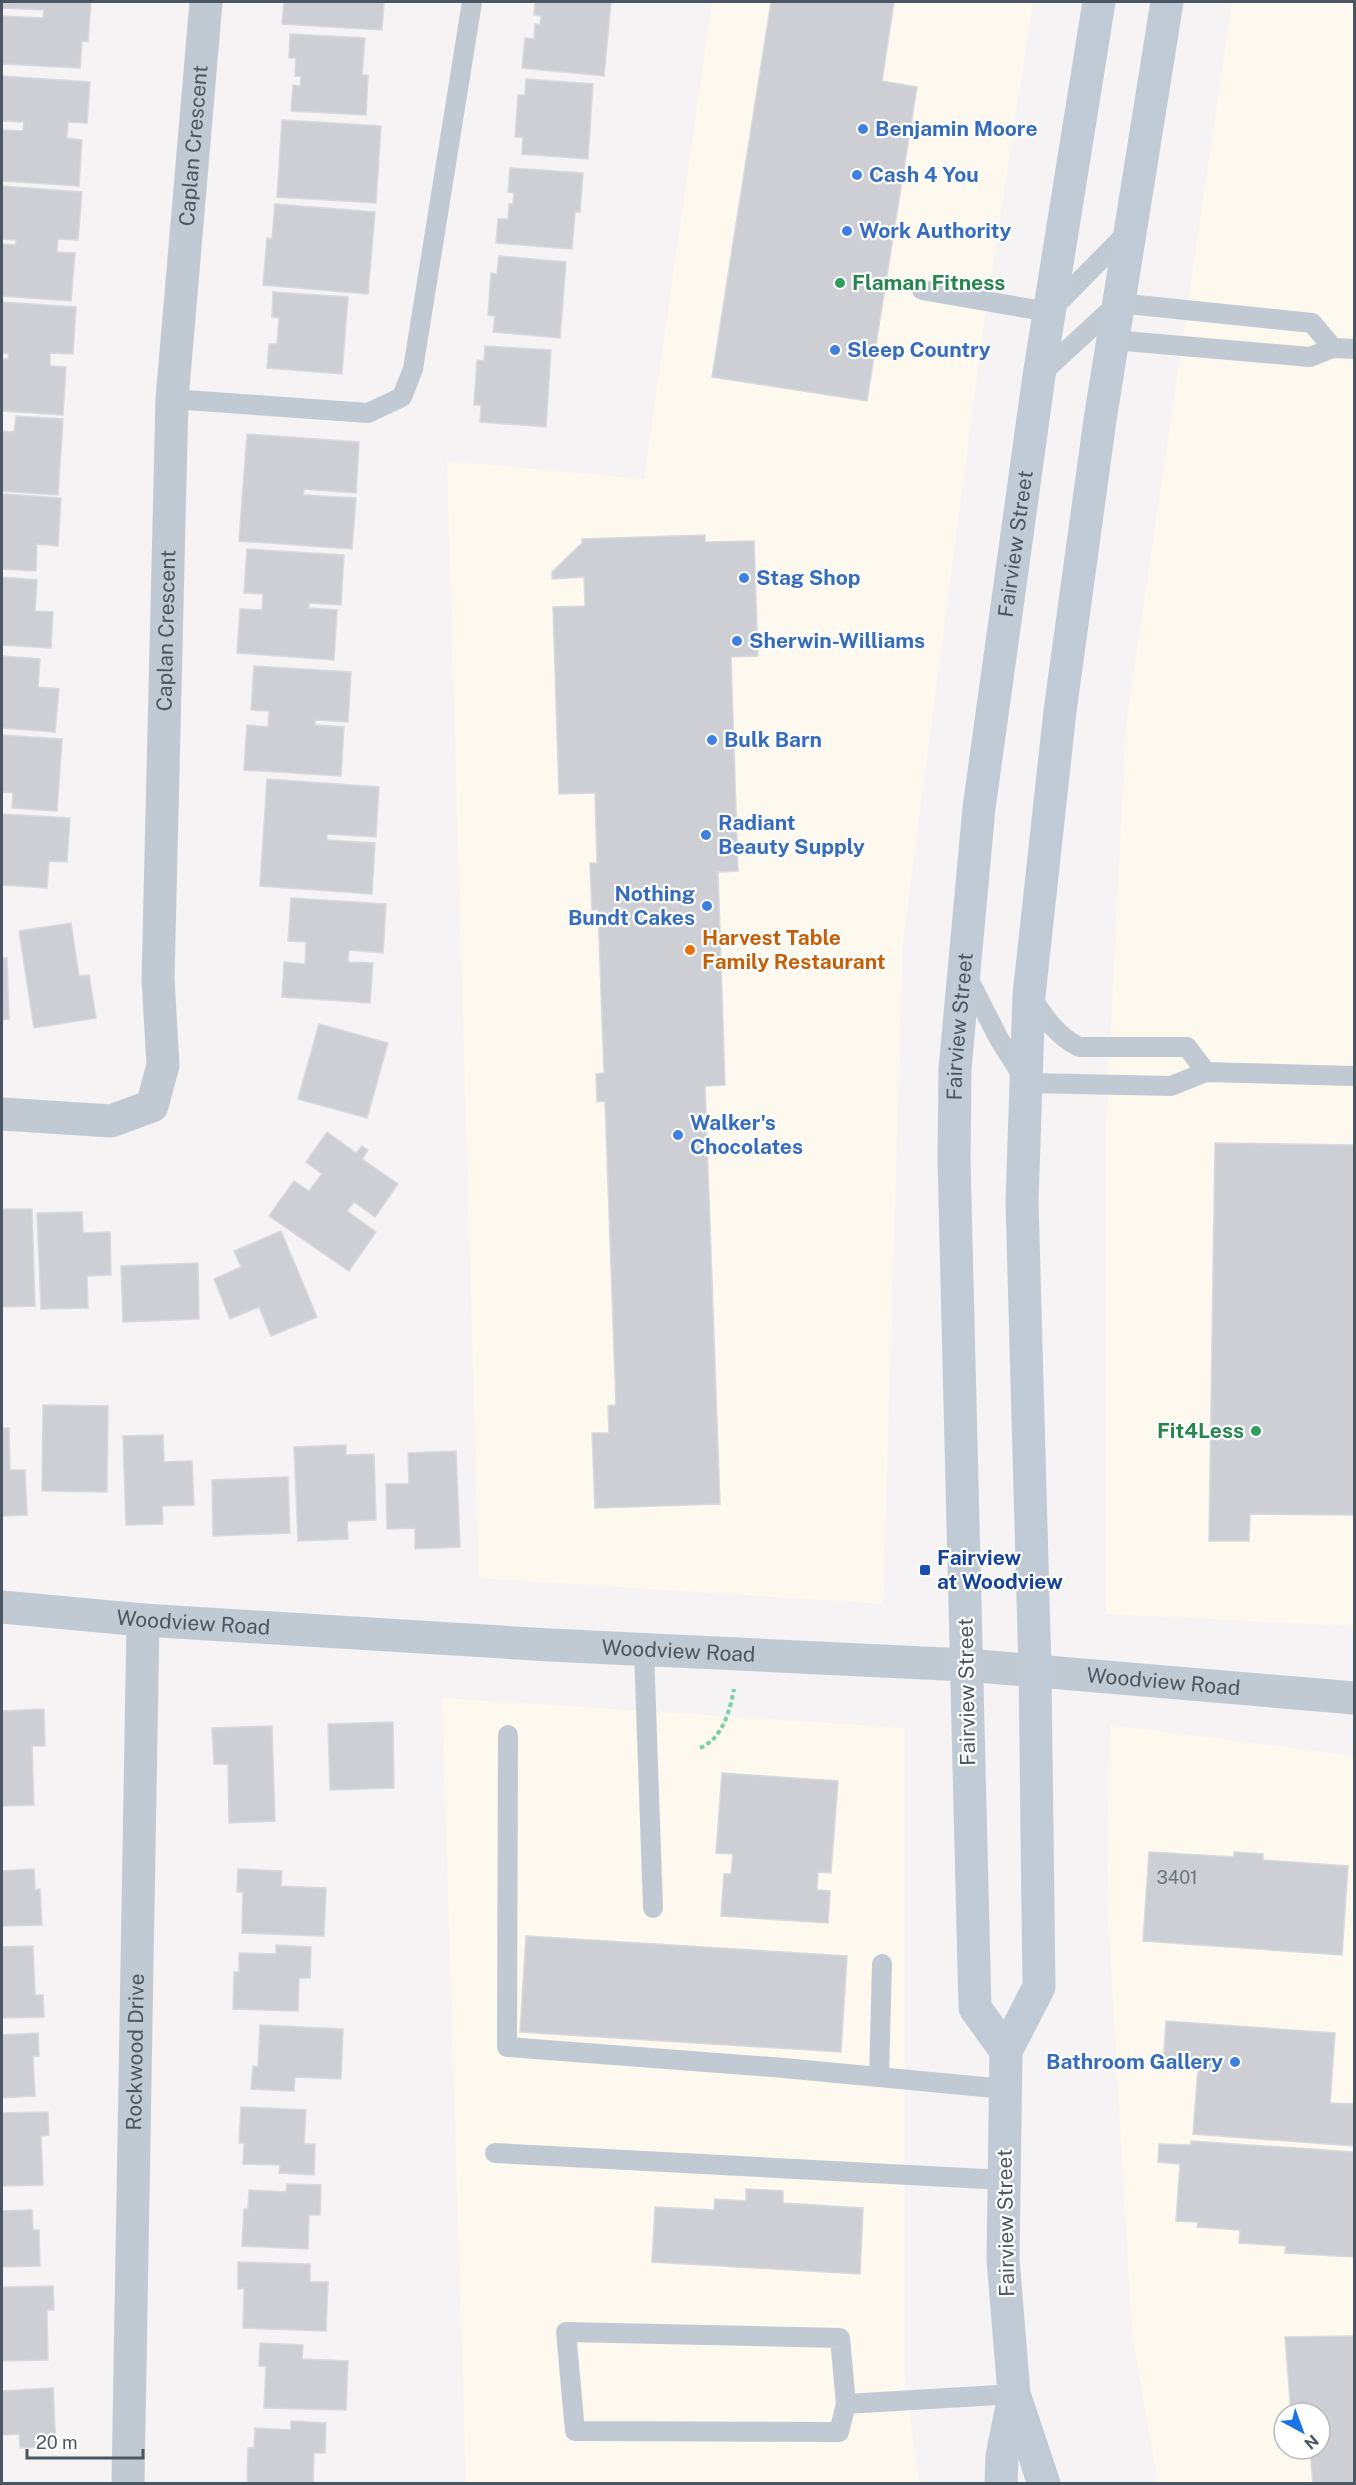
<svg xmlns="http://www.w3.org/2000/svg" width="1356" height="2485" font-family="'Public Sans',sans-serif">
<rect width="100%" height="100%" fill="#f5f3f3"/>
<g fill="#fdf9ef" fill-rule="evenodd">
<polygon points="712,2 1033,2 983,330 903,942 883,1604 479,1578 447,461 644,479"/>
<polygon points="1232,2 1354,2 1354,1626 1106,1614 1106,1125 1126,725"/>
<polygon points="442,1698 905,1728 905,2378 919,2483 466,2483"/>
<path d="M 1110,1725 L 1354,1756 L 1354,2483 L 1158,2483 L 1132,2334 L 1107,1897 ZM 1284,2413 L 1320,2413 L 1320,2449 L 1284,2449 Z"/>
</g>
<g fill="#cdcfd5" stroke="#d7d9de" stroke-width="1.5">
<polygon points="2,2 91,2 88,42 82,41 80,68 2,64 2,16 43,18 44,10 2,8"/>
<polygon points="284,2 384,2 382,30 282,24"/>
<polygon points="535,2 611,2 604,76 522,68 525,38 534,39 535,24 540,25 541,16 534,15"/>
<polygon points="771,2 894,2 882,81 917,87 867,401 712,377"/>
<polygon points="290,34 365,38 362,75 368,75 366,115 291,111 293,85 300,86 301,76 295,76 296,58 289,58"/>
<polygon points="2,76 90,82 87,123 68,122 67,138 82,140 79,186 2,181 2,130 23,131 24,122 2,121"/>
<polygon points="526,79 593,84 588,159 522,154 523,137 515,137 518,95 525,95"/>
<polygon points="282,120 381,126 376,203 277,197"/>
<polygon points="510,168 583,173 580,212 575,212 572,249 496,243 498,219 508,219 509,204 513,204 514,193 508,192"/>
<polygon points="2,186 82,192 78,240 58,239 57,252 75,253 71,301 2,296 2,244 16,245 16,240 2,239"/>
<polygon points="275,204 375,212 368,294 263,285 267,238 272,239"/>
<polygon points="499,256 566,262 560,338 493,332 495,316 488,315 491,273 497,274"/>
<polygon points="273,292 348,297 342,374 267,368 269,344 277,344 279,318 272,317"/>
<polygon points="2,302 76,307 73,354 50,353 50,366 66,367 63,415 2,411 2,359 8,359 9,354 2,353"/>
<polygon points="485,346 551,350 546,427 480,422 481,405 474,405 477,360 484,361"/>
<polygon points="16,416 63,419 58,495 2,491 2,431 14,432"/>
<polygon points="247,434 359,442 356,493 304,489 303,495 356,498 352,549 239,541"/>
<polygon points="2,494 61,498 58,546 37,544 36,571 2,569"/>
<polygon points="705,535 705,542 754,541 758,656 731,657 738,871 718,872 725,1085 705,1086 720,1504 595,1508 592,1433 609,1433 608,1406 616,1405 605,1101 597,1102 596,1074 604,1073 598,909 592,910 590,863 597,863 595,793 559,794 553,607 585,606 584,577 552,579 552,572 582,543 582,539"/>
<polygon points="247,549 344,555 341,605 309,603 309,608 337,610 334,660 237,653 240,609 262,610 263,594 244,593"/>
<polygon points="2,577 37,580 35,611 53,612 51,648 2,645"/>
<polygon points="2,656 40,659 38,687 59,689 55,732 2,728"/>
<polygon points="254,666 351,672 348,722 315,720 315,725 344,727 341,776 244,770 247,725 268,727 269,711 251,710"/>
<polygon points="2,735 62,739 57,811 12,808 13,793 2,792"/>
<polygon points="267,779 379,787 376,837 327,834 327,840 375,843 372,894 260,886"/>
<polygon points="2,814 70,818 67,862 49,861 47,888 2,885"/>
<polygon points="291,898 386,904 383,953 349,950 348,962 373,963 370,1003 282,997 284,962 305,964 306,942 288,941"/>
<polygon points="71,923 79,976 89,975 96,1018 34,1028 19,931"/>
<polygon points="2,958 7,958 9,1019 2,1020"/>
<polygon points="319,1024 388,1043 367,1118 298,1099"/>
<polygon points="327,1132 356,1153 362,1146 368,1150 362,1159 398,1184 375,1217 354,1202 347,1211 376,1232 349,1271 269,1216 294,1181 309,1191 322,1174 306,1162"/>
<polygon points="1215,1143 1354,1145 1354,1515 1250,1514 1249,1541 1209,1541"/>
<polygon points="2,1209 32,1209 35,1306 2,1307"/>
<polygon points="82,1212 83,1233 110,1232 111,1275 87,1276 88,1308 41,1309 37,1213"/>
<polygon points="281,1231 317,1317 271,1336 259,1307 230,1319 214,1279 241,1267 234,1251"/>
<polygon points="198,1263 199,1319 123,1322 121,1266"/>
<polygon points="43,1405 108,1406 107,1492 42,1491"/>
<polygon points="2,1428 9,1428 10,1470 25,1470 27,1515 2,1516"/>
<polygon points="163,1435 164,1462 192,1461 194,1505 162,1506 163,1524 126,1525 123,1436"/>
<polygon points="346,1445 346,1455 374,1454 376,1520 347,1521 348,1539 298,1541 294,1447"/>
<polygon points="456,1451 460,1547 415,1549 415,1528 387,1529 386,1484 409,1484 408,1453"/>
<polygon points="288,1477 290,1533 213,1536 212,1480"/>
<polygon points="44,1709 45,1746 32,1746 34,1805 2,1806 2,1711"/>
<polygon points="393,1722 394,1788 330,1790 328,1724"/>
<polygon points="272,1726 275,1821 229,1823 228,1764 214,1764 212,1728"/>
<polygon points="722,1773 838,1781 831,1873 818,1872 817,1890 830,1891 828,1923 721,1916 724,1874 731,1874 733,1854 716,1853"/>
<polygon points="1149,1852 1234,1857 1234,1852 1263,1854 1263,1860 1348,1866 1342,1955 1143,1941"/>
<polygon points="34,1869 35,1890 40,1889 42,1925 2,1926 2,1871"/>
<polygon points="238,1869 282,1871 281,1886 326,1888 324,1936 242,1933 243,1892 237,1892"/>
<polygon points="526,1936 847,1956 841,2052 520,2032"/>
<polygon points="276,1945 311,1947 310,1978 299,1978 298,2011 233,2009 234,1972 239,1972 239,1953 276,1954"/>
<polygon points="33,1946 35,1995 43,1995 44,2017 2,2018 2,1947"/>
<polygon points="1166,2021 1335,2033 1330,2103 1354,2104 1354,2146 1193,2134 1198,2069 1163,2066"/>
<polygon points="260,2025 343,2029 341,2079 295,2077 294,2091 251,2089 253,2066 258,2067"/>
<polygon points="38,2033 39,2056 33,2056 35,2096 2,2098 2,2035"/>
<polygon points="241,2107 306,2110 304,2144 315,2144 314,2175 279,2173 280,2165 243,2164 244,2143 239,2143"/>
<polygon points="48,2112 49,2135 41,2136 43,2185 2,2186 2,2113"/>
<polygon points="1191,2141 1354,2152 1354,2257 1285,2253 1286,2246 1239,2243 1240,2230 1197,2227 1198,2222 1176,2221 1180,2164 1158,2162 1159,2144 1191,2145"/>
<polygon points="287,2184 321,2185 320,2215 309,2215 308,2249 242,2246 244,2209 248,2209 249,2190 286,2192"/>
<polygon points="746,2189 783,2191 783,2203 863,2208 860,2274 652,2262 655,2207 714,2210 715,2199 746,2201"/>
<polygon points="32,2210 33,2230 39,2230 40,2266 2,2267 2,2211"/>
<polygon points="238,2262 310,2264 310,2282 328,2282 326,2331 243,2328 244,2288 238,2289"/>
<polygon points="53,2286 54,2310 47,2310 48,2360 2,2361 2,2287"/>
<polygon points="1354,2336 1354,2484 1313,2484 1310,2449 1320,2449 1320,2413 1291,2413 1285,2337"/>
<polygon points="260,2343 303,2345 302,2359 348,2361 346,2410 264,2408 266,2366 259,2366"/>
<polygon points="53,2388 56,2446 20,2448 19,2434 2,2435 2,2391"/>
<polygon points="291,2421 326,2423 325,2453 314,2453 313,2484 247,2484 248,2448 254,2448 255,2428 291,2430"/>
</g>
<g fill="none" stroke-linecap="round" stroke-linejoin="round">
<path stroke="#7ad0a6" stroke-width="4" stroke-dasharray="4.5 3" stroke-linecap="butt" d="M 700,1748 C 722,1739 730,1711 734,1689"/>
<g stroke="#c1cad2" stroke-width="20">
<polyline points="922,290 1049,312 1129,231"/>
<polyline points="1113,340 1310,357 1333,348 1354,349"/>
<polyline points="1040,375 1118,303 1312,323 1333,348"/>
<polyline points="172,399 368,413 402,397 413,369 472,2"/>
<polyline points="967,976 999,1039 1027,1083 1171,1086 1206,1072 1354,1076"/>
<path d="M 1031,997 C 1045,1018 1056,1035 1079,1047 L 1187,1047 L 1206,1072"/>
<polyline points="644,1650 653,1908"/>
<polyline points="508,1735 507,2047 784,2068 1005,2089"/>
<polyline points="879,2077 882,1964"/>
<polyline points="495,2153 1004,2180"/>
<polyline points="846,2404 839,2432 575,2431 566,2332 840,2338 846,2404 1014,2394"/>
</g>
<g stroke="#c1cad2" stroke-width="33">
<path id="s1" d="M 2,1114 L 111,1121 L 152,1106 L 163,1065 L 158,979 L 172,399 L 206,2"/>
<path id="s2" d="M 2,1607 L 143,1620 L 550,1645 L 966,1665 L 1354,1698"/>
<path id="s3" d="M 128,2484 L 143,1620"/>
</g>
<g stroke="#c1cbd6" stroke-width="33">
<path id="s4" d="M 1006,2051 L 975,2008 L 954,1160 L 955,1069 L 979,808 L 1039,376 L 1099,2"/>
<polyline points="1001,2484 1002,2456 1014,2396"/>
<polyline points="1044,2484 1014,2394 1003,2259 1006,2051 1039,1987 1035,1671 1022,1201 1029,995 1060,711 1100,420 1167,2"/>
</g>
</g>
<g fill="#3f7fe0" stroke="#fff" stroke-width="2">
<circle cx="863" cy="129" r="6"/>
<circle cx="857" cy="175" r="6"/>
<circle cx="847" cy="231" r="6"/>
<circle cx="835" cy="350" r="6"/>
<circle cx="744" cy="578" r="6"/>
<circle cx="737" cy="641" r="6"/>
<circle cx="712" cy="740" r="6"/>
<circle cx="706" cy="835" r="6"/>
<circle cx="707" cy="906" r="6"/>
<circle cx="678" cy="1135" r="6"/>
<circle cx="1235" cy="2062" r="6"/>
</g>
<g fill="#2e9e5b" stroke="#fff" stroke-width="2">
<circle cx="840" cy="283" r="6"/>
<circle cx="1256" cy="1431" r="6"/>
</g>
<circle fill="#e8710a" stroke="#fff" stroke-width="2" cx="690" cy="950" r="6"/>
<rect fill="#1a4fb4" stroke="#fff" stroke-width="2" x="919" y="1564" width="12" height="12" rx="3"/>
<g text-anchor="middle" stroke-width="4.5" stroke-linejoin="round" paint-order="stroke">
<g font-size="18" fill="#6b747e">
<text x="1177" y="1884">3401</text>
</g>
<g font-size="21" font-weight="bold" fill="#366cbe" stroke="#fff" text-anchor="start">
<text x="875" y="136">Benjamin Moore</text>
<text x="869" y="182">Cash 4 You</text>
<text x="859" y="238">Work Authority</text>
<text x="847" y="357">Sleep Country</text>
<text x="756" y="585">Stag Shop</text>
<text x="749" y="648">Sherwin-Williams</text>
<text x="724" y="747">Bulk Barn</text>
<text x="718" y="830">Radiant<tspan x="718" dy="24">Beauty Supply</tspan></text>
<text x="695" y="901" text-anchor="end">Nothing<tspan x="695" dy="24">Bundt Cakes</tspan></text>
<text x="690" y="1130">Walker's<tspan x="690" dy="24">Chocolates</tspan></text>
<text x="1223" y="2069" text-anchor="end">Bathroom Gallery</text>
</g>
<g font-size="21" fill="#4a5661" stroke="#fff">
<text dy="7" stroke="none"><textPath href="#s1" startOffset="1116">Caplan Crescent</textPath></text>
<text dy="7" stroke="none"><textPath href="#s4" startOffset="1521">Fairview Street</textPath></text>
<text dy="7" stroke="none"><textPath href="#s1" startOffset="630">Caplan Crescent</textPath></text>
<text dy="7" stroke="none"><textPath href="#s4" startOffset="1035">Fairview Street</textPath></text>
<text dy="7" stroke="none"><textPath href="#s2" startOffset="192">Woodview Road</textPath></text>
<text dy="7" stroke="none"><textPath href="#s2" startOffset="678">Woodview Road</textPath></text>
<text dy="7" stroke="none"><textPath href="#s2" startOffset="1164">Woodview Road</textPath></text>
<text transform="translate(967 1692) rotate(-91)" y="7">Fairview Street</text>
<text dy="7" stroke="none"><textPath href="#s3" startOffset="432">Rockwood Drive</textPath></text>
<text transform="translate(1006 2223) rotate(-91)" y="7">Fairview Street</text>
</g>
<g font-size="21" font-weight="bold" fill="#27864d" stroke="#fff" text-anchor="start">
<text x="852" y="290">Flaman Fitness</text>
<text x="1244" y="1438" text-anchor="end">Fit4Less</text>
</g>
<g font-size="21" font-weight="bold" fill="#c56008" stroke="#fff" text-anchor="start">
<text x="702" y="945">Harvest Table<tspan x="702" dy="24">Family Restaurant</tspan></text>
</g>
<g font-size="21" font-weight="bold" fill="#164399" stroke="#fff" text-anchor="start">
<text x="937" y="1565">Fairview<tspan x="937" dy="24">at Woodview</tspan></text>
</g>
</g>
<rect width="1356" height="2485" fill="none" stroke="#4a5661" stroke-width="6"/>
<g transform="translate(1302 2431) rotate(139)"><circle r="28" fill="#ffffff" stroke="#b7bbc0" stroke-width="1.5"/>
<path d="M0-4.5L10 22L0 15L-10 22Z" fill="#1a73e8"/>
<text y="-9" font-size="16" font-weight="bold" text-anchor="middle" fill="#4a5661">N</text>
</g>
<path d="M27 2449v9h116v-9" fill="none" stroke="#4a5661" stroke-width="3"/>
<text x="36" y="2449" font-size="18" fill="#4a5661" stroke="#ffffff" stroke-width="4.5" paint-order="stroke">20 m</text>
</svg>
